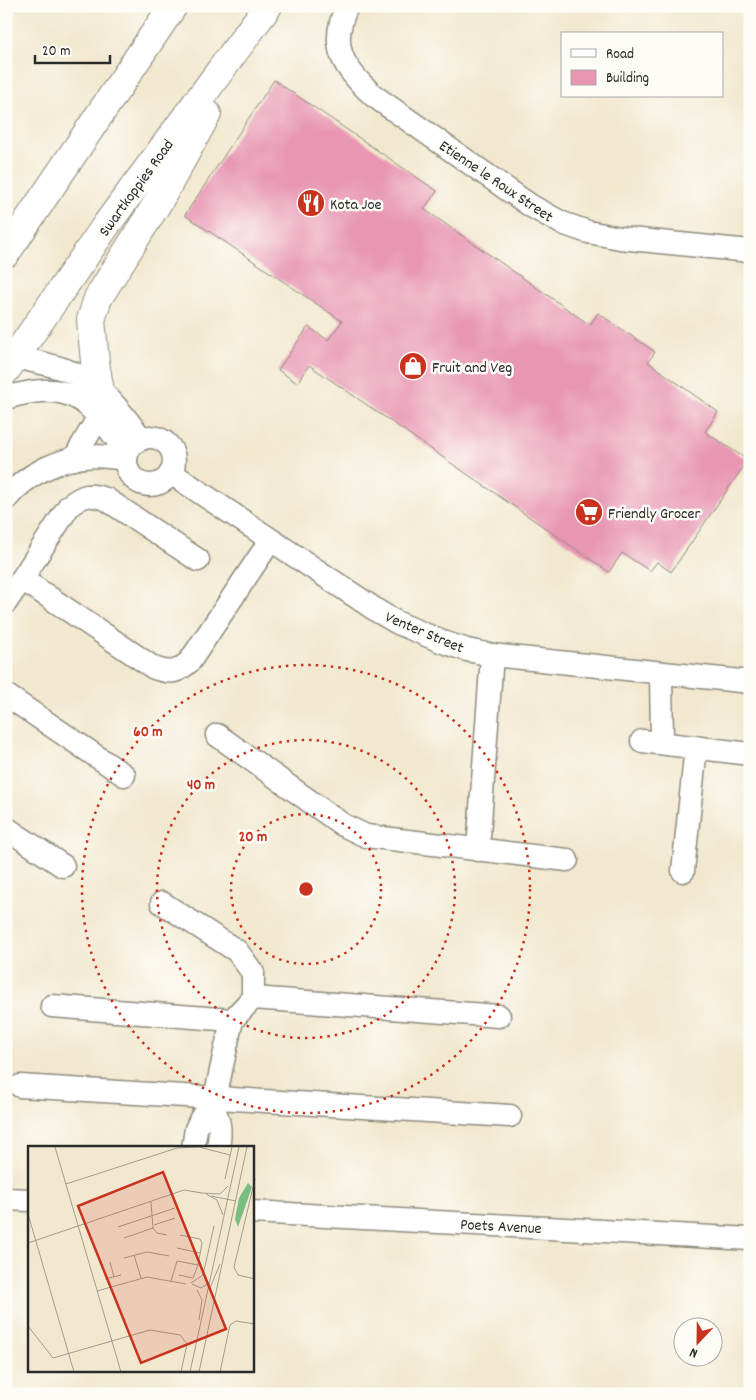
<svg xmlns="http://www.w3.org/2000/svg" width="756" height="1400" font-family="Dekko,sans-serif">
<rect width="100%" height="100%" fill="#fdfcf7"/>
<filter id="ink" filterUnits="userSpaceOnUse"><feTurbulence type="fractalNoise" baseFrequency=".02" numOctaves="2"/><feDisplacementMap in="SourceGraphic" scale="10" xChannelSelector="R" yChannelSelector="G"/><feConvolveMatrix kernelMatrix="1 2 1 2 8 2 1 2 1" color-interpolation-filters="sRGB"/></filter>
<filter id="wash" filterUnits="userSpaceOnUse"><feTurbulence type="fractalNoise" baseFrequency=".0096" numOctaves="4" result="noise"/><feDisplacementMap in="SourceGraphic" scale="20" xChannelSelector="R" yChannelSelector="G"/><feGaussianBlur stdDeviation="1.12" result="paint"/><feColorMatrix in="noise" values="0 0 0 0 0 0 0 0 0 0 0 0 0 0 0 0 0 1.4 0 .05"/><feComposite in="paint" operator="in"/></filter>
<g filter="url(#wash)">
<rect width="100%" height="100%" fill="#f2e8cf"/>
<g id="blocks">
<polygon fill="#e896b2" points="274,80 437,191 424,209 590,325 598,313 655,352 648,362 718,412 705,432 748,460 671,572 657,562 650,571 622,553 609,572 309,365 297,383 278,370 308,327 328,340 342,321 185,215"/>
</g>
</g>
<g filter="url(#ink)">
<use href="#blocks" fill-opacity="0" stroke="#8e8a7d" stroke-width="1"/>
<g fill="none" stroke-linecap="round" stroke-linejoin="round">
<defs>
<g id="street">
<path d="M 347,6 C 328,47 344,69 374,96 L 531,206 L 562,223 L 588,232 L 620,238 L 750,251"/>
<path d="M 14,357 C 36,362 66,367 85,379 C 108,393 126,419 142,439"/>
<path d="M 6,398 C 74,377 90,403 127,453"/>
<circle cx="150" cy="461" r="24"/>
<polyline points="74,459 99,416"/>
<polyline points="171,473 379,612 398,623 443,642 467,650 492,655 750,682"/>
<path d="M 6,499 C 27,473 62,457 95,456 C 105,456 115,458 126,459"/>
<path d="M 22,579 L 69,506 C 83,495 88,493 106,499 L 198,560"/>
<path d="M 6,602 L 22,579 L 154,668 C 171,674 177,673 190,661 L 270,541"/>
<polyline points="661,673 662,743"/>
<polyline points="6,695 124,775"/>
<polyline points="217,735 343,825 366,836 567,860"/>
<polyline points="642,741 750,754"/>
<polyline points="6,828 63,866"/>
<polyline points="478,850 492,655"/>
<polyline points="683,871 696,747"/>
<polyline points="162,903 237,951 253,973 253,998"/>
<polyline points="52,1006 232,1020"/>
<polyline points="20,1086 510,1116"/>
<path d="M 213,1107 C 220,1121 221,1131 218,1148"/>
<polyline points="193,1148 196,1129 201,1118 213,1107 232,1020 253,998 499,1016"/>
<polyline points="6,1199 29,1200"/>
<polyline points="252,1212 750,1239"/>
</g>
<g id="primary">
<polyline points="6,253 173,6"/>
<polyline points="6,370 107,224 268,6"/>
<polyline points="100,392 95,362 91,320 98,298 160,199 207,114"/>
</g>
</defs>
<use href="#street" stroke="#8e8a7d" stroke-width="25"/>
<use href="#primary" stroke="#8e8a7d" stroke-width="30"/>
<use href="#street" stroke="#fff" stroke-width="22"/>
<use href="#primary" stroke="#fff" stroke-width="28"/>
</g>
</g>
<g fill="none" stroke="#c8321e" stroke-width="2.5" stroke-dasharray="2.5 5">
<circle cx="306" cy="889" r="75"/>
<circle cx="306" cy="889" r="149"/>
<circle cx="306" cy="889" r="224"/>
</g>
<defs>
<symbol id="restaurant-disc" viewBox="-11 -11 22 22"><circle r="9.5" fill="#c8321e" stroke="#fdfcf7"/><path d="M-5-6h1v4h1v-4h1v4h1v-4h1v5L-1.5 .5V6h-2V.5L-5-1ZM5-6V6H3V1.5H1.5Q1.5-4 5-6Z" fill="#fff"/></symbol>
<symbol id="shop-disc" viewBox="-11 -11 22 22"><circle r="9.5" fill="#c8321e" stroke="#fdfcf7"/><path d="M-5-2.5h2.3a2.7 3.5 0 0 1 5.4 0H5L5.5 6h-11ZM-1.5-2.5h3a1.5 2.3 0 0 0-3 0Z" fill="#fff"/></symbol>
<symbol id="supermarket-disc" viewBox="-11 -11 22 22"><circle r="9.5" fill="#c8321e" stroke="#fdfcf7"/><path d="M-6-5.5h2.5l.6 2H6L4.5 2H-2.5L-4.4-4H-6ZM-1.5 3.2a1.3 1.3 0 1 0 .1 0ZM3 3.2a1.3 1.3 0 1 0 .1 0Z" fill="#fff"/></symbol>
</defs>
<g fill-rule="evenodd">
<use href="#restaurant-disc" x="295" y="187" width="32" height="32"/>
<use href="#shop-disc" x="397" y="350" width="32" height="32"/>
<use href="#supermarket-disc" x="573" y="496" width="32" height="32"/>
</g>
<g text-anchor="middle" stroke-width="5" stroke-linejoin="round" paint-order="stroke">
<g font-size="16" fill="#2b2b2b" stroke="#fdfcf7">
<text transform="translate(497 180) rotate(34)" y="6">Etienne le Roux Street</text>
<text transform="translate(135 187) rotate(-54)" y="6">Swartkoppies Road</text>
<text transform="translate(425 631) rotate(23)" y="6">Venter Street</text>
<text transform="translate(501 1225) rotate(3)" y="6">Poets Avenue</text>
</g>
<g font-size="16" fill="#2b2b2b" stroke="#fdfcf7" text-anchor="start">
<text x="330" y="209">Kota Joe</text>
<text x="432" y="372">Fruit and Veg</text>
<text x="608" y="518">Friendly Grocer</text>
</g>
</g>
<g transform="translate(28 1146)">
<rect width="226" height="226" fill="#f2e8cf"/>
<path d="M 220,37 L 224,41 L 210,81 L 207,73 L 211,52 Z" fill="#7abd80"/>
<path fill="none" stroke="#a29c8d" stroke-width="1" d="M 27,1 L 93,226M 197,33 L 204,1M 227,33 L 206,121 L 210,129 L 227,133M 38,38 L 149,2 L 171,1 L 202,9M 173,47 L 192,48 L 200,40M 178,48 L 189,54 L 195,69M 183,50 L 208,55M 0,68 L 46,226M 126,79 L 147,72M 90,81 L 147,62M 125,82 L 129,87 L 139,89M 96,92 L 125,82 L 123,56M 0,97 L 156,44 L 174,47M 149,102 L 172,107M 106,109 L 113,132M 96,112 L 119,106 L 141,110M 82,116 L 86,131M 151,129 L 165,132 L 170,119M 77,133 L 93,129M 143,135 L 149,115 L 170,119 L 174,97 L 172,93 L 152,89M 163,137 L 175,129 L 186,80M 164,138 L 173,142 L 181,137M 182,142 L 192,118M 169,144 L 174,154 L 171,174M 69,145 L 119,131 L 158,138M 202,179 L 208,175 L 227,178M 0,180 L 25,212 L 122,184 L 152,189 L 159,198 L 153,226M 162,226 L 211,1M 171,226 L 219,1M 192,226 L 202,179"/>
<path fill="#c8321e" fill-opacity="0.15" stroke="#c8321e" stroke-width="2.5" d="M 135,26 L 198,183 L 113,217 L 50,60 Z"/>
<rect width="226" height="226" fill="none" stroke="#2b2b2b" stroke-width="2.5"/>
</g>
<circle cx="306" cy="889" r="8" fill="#c8321e" stroke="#fdfcf7" stroke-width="2.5"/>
<g font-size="15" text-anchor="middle" font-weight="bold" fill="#c8321e" stroke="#fdfcf7" stroke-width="5" stroke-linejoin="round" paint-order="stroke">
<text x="148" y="736">60 m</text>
<text x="201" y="789">40 m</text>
<text x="253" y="841">20 m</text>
</g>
<rect width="756" height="1400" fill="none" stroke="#fdfcf7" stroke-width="25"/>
<rect x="561" y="32" width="162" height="65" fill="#fdfcf7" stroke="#a9a8a5"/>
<rect x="571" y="49" width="25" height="8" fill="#ffffff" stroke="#a9a8a5"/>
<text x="606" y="58" font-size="15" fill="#2b2b2b">Road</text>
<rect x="571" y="70" width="25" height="15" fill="#e896b2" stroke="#a9a8a5"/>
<text x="606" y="82" font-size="15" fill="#2b2b2b">Building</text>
<g transform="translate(698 1342) rotate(202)"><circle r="24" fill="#fdfcf7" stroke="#a9a8a5"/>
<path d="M0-4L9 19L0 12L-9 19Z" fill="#c8321e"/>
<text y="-8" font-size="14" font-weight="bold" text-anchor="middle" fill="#2b2b2b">N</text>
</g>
<path d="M35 55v8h75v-8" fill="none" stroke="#2b2b2b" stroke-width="2.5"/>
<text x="42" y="55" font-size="15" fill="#2b2b2b" stroke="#fdfcf7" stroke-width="4" paint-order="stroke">20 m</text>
</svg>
